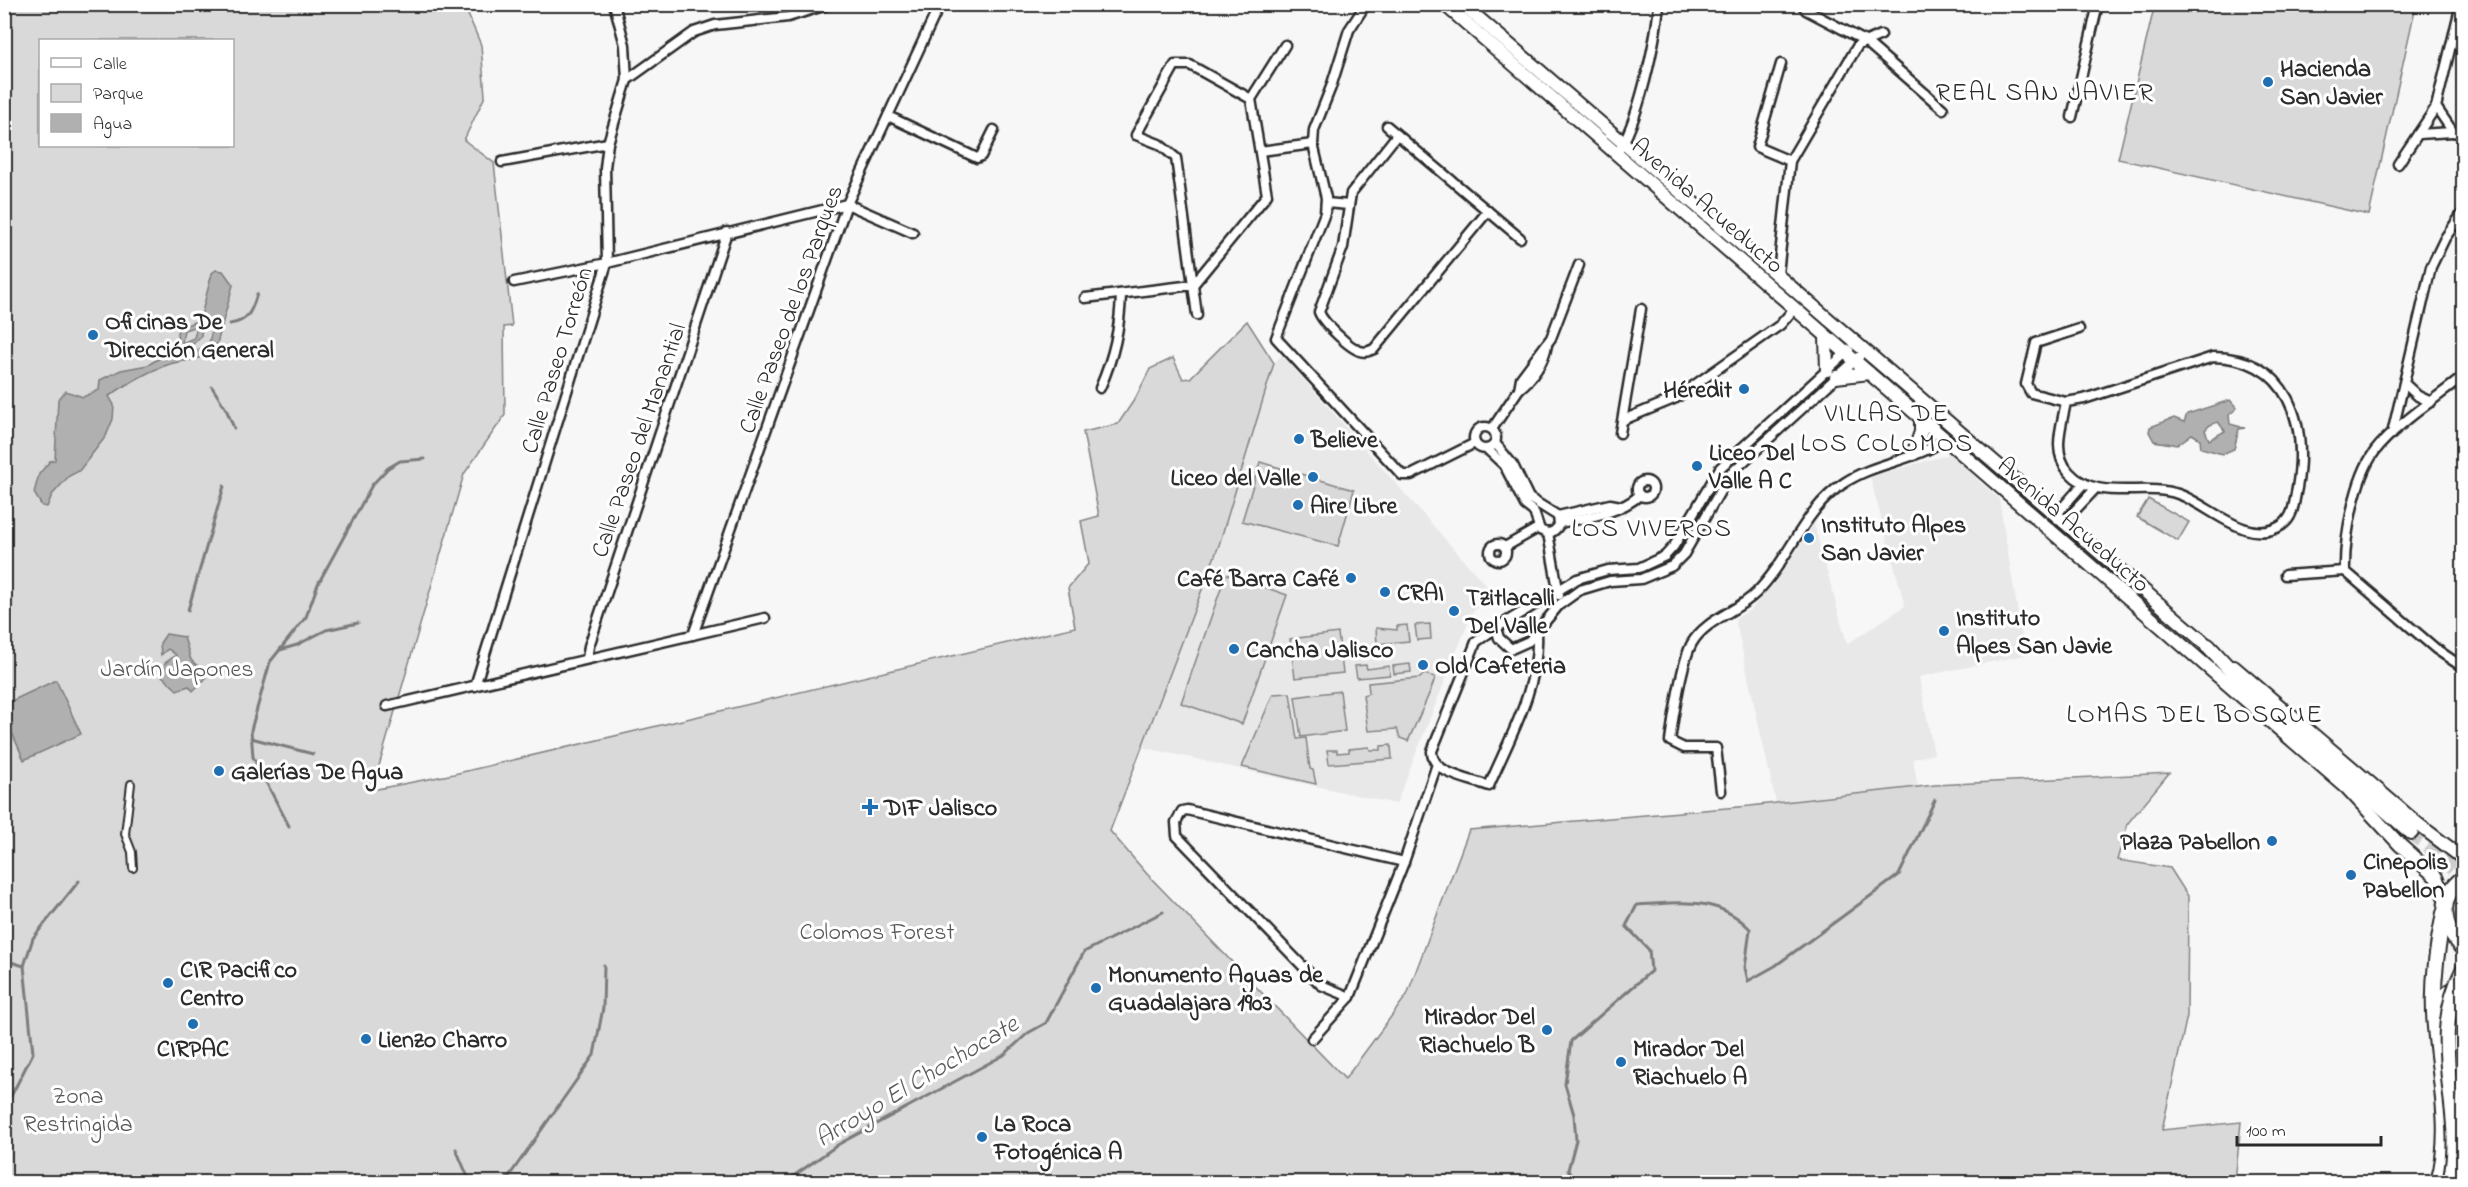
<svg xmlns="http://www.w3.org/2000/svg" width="2468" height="1187" font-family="'Indie Flower',sans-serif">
<rect width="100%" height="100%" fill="#f7f7f7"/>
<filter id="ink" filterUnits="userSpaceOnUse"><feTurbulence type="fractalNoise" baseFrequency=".0167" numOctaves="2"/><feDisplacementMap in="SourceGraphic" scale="12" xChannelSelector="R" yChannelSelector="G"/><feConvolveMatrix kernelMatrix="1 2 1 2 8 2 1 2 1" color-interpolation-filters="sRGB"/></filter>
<g filter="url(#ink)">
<g fill="#e8e8e8">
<polygon points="1282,355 1492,592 1472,613 1396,804 1142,747 1274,363"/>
<polygon points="1950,454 1999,499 2025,655 1919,677 1934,754 1913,759 1918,787 1776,803 1735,618 1751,610 1785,568 1814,524 1847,644 1905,606 1870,477"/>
</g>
<g fill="#d9d9d9" stroke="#828282" stroke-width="1.5" fill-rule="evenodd">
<path d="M 5,4 L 464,5 L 481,45 L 485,96 L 464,140 L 494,163 L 512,326 L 504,327 L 505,415 L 464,474 L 372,790 L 454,774 L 1075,627 L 1068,588 L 1089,563 L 1081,521 L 1099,516 L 1083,432 L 1118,424 L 1136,397 L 1150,369 L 1173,358 L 1183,379 L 1190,378 L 1247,321 L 1274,363 L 1219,545 L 1110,831 L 1147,874 L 1345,1079 L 1407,995 L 1469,830 L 1750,806 L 1935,785 L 2169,773 L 2128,823 L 2117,860 L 2170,868 L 2188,896 L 2187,1016 L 2162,1130 L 2241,1122 L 2235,1182 L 5,1182 ZM 40,40 L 232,40 L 232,146 L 40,146 Z"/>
<polygon points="2155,4 2416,5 2369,215 2118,159"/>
<polygon points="1260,462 1354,490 1338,546 1242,521"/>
<polygon points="2148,499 2189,522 2178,541 2137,517"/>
<polygon points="1226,574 1287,595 1242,724 1181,703"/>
<polygon points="1430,624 1431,639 1417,640 1415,625"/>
<polygon points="1407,625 1409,641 1377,644 1376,628 1397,630 1397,626"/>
<polygon points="1338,633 1343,673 1295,678 1290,639"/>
<polygon points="1410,664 1411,672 1394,674 1393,666"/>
<polygon points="1366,665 1367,669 1389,666 1390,675 1357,678 1355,666"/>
<path d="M 1424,674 L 1435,677 C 1435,683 1413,730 1408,741 L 1400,738 L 1397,729 L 1368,731 L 1363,695 L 1369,693 L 1368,683 L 1420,678 Z"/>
<polygon points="1340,691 1345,731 1301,737 1295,697"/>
<polygon points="1290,693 1297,739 1306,738 1310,769 1313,770 1316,784 1242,767 1273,694"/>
<polygon points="1391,745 1392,759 1329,764 1327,750 1337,750 1337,753 1349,752 1349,749 1369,747 1370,750 1381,750 1381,746"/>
<polygon points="2463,896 2463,935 2456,914"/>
<polygon points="2463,1003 2464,1003 2463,1102 2458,1051"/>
</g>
<g fill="#b0b0b0" stroke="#7b7b7b" stroke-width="1.5" fill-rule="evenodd">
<path d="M 216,270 L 223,271 L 233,285 L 215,351 C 203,360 185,360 170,364 C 148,371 129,383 109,396 L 114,405 L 113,419 L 106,436 L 79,471 L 69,476 L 52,495 L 47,507 L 42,506 L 34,493 L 39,474 L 50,461 L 55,460 L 58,399 L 66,391 L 83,397 L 99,390 L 100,380 L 121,370 L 148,365 L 178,347 L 177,332 L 181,327 L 200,320 L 212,273 ZM 202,325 L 213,326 L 208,347 L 183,353 L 183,347 L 192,345 L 201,336 ZM 197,326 L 194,338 L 182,343 L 184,330 Z"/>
<path d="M 2230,400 L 2237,408 L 2229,415 L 2230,424 L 2245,428 L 2239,429 L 2234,449 L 2222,454 L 2201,448 L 2200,439 L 2192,434 L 2177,445 L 2154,441 L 2149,432 L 2150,427 L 2174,418 L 2184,422 L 2187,414 ZM 2218,422 L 2225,431 L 2209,440 L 2205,430 L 2210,425 Z"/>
<polygon points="166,634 184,637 191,660 204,672 206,678 193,691 189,686 177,690 162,676 165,663 176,655 168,649 161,655 160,643"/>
<polygon points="56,680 81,734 24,760 5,717 5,704"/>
</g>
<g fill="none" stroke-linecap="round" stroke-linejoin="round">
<g stroke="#7b7b7b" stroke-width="3">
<path d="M 230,324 C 249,321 252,310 257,294"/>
<polyline points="223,356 244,356"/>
<polyline points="212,387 226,409 234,428"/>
<polyline points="188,610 224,486"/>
<polyline points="280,650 297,645 326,630 358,623"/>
<polyline points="251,738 313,754"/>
<polyline points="289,826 253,757 251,730 270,662 306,617 318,584 372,485 388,468 400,461 425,459"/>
<polyline points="4,960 24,966"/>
<polyline points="4,1110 33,1053 24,966 33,938 79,881"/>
<polyline points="456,1149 470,1182"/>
<polyline points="505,1182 594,1055 603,1008 604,965"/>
<polyline points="785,1182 839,1144 1004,1055 1028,1033 1046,1023 1084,952 1163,912"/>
<path d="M 1574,1182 L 1568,1170 L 1576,1140 L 1574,1115 L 1565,1084 L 1571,1041 L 1651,971 L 1649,950 L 1626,926 L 1637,905 C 1680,903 1717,895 1750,929 L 1745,968 L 1748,981 L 1775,966 L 1899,875 L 1935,800"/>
</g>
<polyline stroke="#cecece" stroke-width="14" stroke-dasharray="14 7" stroke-linecap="butt" points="2411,832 2464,878"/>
<defs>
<polyline id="pedestrian" points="131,784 125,834 132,852 133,868"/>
<g id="minor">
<polyline points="1366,4 1349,30 1331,87 1314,130 1313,144 1326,198 1325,213 1276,338 1402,475 1411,475 1475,443"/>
<polyline points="1802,4 1806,10 1865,41 1943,109"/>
<polyline points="1781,64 1757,147 1790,161"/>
<polyline points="627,80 694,32 715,25 788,17 830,4"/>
<polyline points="2436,107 2453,132 2464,134"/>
<polyline points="888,116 977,158 981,156 994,130"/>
<polyline points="2072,117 2098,4"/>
<polyline points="1387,126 1520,238"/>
<polyline points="2418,134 2453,132"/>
<path d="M 1397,135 L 1351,193 L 1343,247 L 1319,312 C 1323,323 1350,348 1360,351 C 1366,353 1369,351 1374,349 L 1488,211"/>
<polyline points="1260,151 1313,144"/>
<path d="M 1617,153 C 1638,125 1656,40 1659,4"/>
<polyline points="502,162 608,143"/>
<polyline points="2398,164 2436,107 2461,4"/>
<polyline points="1326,203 1349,205"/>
<polyline points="1778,274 1790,161 1858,45 1881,35"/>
<polyline points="514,282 607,263 847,204 913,233"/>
<polyline points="1085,298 1193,285 1267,195 1251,99 1285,45"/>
<polyline points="1197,315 1176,158 1159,144 1136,135 1175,65 1190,65 1251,99"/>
<polyline points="1849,350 1720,468 1674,546 1665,556 1639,568 1608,570 1577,579 1496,628 1499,638 1511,649 1529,641 1559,605 1580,590 1610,581 1641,579 1672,566 1684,554 1730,474 1859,357"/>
<path d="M 2464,376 C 2438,397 2394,426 2375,451 C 2355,478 2344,538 2345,571 L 2436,649 L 2464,668"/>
<polyline points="2405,384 2418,396 2431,402"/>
<path d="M 1100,388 C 1114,356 1120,328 1121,294"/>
<path d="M 1519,389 C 1533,378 1544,362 1547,345"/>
<path d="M 2066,402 C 2062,425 2051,452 2069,472 C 2097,503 2143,482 2178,494 C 2209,504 2248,548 2282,525 C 2294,517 2294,502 2297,488 C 2308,424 2289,358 2213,357 L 2084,399 L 2066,402 L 2031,393 L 2026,384 L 2036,343 L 2079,329"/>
<polyline points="1623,420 1676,398 1780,325 1794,309"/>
<circle cx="1485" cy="438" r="11"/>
<polyline points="1492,429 1519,389 1521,378 1551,338 1579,265"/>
<polyline points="1620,433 1641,309"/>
<polyline points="2392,434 2431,267 2445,238 2464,211"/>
<path d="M 1487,449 L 1504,465 L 1525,505 L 1534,512 L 1540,530 C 1548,535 1554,533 1559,525 L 1558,516 L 1529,498 L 1513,465 L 1495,443"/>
<circle cx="1645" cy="489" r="8"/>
<polyline points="2056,515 2084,483"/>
<polyline points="1558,516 1610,504 1621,506"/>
<polyline points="2064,522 2096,488"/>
<path d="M 1560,523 C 1588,517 1618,514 1640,495"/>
<polyline points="1548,533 1559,595"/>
<circle cx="1498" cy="552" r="8"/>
<polyline points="1505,547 1538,528"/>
<polyline points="2285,575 2345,571"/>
<path d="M 1496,628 L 1476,642 L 1432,751 C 1431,774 1471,779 1489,786 C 1509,739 1540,686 1537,633"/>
<polyline points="693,635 847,204 940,4"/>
<polyline points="587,659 589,646 727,232"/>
<polyline points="475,686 607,263 605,168 608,143 627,80 625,45 614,4"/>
<polyline points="387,706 765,618"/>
<path d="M 1721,791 L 1716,748 L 1684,748 L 1670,741 C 1673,718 1682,661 1692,643 C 1706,619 1737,612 1756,593 C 1790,559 1803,510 1844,483 C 1875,462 1916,461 1945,439"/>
<polyline points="1350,997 1321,985 1177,836 1176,822 1182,811 1187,810 1404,862"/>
<polyline points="1312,1039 1350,997 1404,862 1436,767"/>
</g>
<g id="secondary">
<polyline points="1444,4 2347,788 2400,845 2436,877 2445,899"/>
<polyline points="1462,4 2214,651"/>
<polyline points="1826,336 1827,370"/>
<polyline points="1836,377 1869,373"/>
<polyline points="1913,454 1921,432 1921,419"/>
<polyline points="2234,667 2419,825 2464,859"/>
</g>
<g id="primary">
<polyline points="2208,646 2247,688 2411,832"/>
<path d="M 2464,877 C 2436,898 2442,927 2464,950"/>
<polyline points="2441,1023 2447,994 2458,986"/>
<path d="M 2438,1182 C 2453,1133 2439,1077 2435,1027 C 2431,988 2436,951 2444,913"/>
</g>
</defs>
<use href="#pedestrian" stroke="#2b2b2b" stroke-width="10"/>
<use href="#minor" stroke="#2b2b2b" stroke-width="13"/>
<use href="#secondary" stroke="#2b2b2b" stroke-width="16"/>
<use href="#primary" stroke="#2b2b2b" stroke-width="18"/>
<use href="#pedestrian" stroke="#fff" stroke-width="6"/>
<use href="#minor" stroke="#fff" stroke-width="8"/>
<use href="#secondary" stroke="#fff" stroke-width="12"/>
<use href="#primary" stroke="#fff" stroke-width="14"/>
<defs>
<path id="primary-bridge" d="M 2450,1182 C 2468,1107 2424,1047 2464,968"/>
</defs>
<use href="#primary-bridge" stroke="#2b2b2b" stroke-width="18" stroke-linecap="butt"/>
<use href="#primary-bridge" stroke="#fff" stroke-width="14"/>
</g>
</g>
<g fill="#1f6fb2" stroke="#fff" stroke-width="2">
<circle cx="2268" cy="82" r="6"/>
<circle cx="93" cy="335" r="6"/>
<circle cx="1744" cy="389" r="6"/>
<circle cx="1299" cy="439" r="6"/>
<circle cx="1697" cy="466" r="6"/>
<circle cx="1313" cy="477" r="6"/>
<circle cx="1298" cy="505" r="6"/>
<circle cx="1809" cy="538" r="6"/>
<circle cx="1351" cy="578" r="6"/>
<circle cx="1385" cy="592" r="6"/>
<circle cx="1454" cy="611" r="6"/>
<circle cx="1944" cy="631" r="6"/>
<circle cx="1234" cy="649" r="6"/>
<circle cx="1423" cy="665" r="6"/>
<circle cx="219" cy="771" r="6"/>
<path d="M867 798h6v6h6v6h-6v6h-6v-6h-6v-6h6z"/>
<circle cx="2272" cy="841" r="6"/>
<circle cx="2351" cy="875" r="6"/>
<circle cx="168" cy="983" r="6"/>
<circle cx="1096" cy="988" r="6"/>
<circle cx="193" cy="1024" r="6"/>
<circle cx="1547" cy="1030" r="6"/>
<circle cx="366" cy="1039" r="6"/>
<circle cx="1621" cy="1062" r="6"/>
<circle cx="982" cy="1137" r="6"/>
</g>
<g text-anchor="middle" stroke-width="6" stroke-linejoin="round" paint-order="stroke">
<g font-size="24" font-weight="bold" fill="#2b2b2b" stroke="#fff" text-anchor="start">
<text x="2280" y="76">Hacienda<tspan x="2280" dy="28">San Javier</tspan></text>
<text x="105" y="329">Oficinas De<tspan x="105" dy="28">Dirección General</tspan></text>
<text x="1732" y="397" text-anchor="end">Héredit</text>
<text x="1311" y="447">Believe</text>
<text x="1709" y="460">Liceo Del<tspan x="1709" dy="28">Valle A C</tspan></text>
<text x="1301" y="485" text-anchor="end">Liceo del Valle</text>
<text x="1310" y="513">Aire Libre</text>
<text x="1821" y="532">Instituto Alpes<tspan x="1821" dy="28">San Javier</tspan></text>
<text x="1339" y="586" text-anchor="end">Café Barra Café</text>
<text x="1397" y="600">CRAI</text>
<text x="1466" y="605">Tzitlacalli<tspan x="1466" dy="28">Del Valle</tspan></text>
<text x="1956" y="625">Instituto<tspan x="1956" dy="28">Alpes San Javie</tspan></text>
<text x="1246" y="657">Cancha Jalisco</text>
<text x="1435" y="673">Old Cafeteria</text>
<text x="231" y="779">Galerías De Agua</text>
<text x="884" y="815">DIF Jalisco</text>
<text x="2260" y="849" text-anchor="end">Plaza Pabellon</text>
<text x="2363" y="869">Cinepolis<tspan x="2363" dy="28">Pabellon</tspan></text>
<text x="180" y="977">CIR Pacifico<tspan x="180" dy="28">Centro</tspan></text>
<text x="1108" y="982">Monumento Aguas de<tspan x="1108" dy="28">Guadalajara 1903</tspan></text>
<text x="1535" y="1024" text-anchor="end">Mirador Del<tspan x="1535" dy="28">Riachuelo B</tspan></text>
<text x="378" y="1047">Lienzo Charro</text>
<text x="193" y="1056" text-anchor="middle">CIRPAC</text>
<text x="1633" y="1056">Mirador Del<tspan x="1633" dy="28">Riachuelo A</tspan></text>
<text x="994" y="1131">La Roca<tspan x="994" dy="28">Fotogénica A</tspan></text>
</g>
<g font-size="24" fill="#2b2b2b" stroke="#fff">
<text transform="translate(1708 205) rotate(41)" y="8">Avenida Acueducto</text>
<text transform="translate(790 309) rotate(-70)" y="8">Calle Paseo de los Parques</text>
<text transform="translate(556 360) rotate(-73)" y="8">Calle Paseo Torreón</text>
<text transform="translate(638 440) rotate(-71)" y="8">Calle Paseo del Manantial</text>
<text transform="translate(2074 524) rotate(41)" y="8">Avenida Acueducto</text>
</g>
<g font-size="24" fill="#565656" stroke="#fff">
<text x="177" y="676">Jardín Japones</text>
<text x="877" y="939">Colomos Forest</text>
<text x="78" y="1103">Zona<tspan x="78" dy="28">Restringida</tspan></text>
</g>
<g font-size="26" letter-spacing="1.5" fill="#2b2b2b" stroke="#fff">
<text x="2045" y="100">REAL SAN JAVIER</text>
<text x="1887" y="421">VILLAS DE<tspan x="1887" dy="30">LOS COLOMOS</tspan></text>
<text x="1652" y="536">LOS VIVEROS</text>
<text x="2195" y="722">LOMAS DEL BOSQUE</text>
</g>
<g font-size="26" font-style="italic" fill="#5a5a5a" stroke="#fff">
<text transform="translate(916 1080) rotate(-31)" y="9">Arroyo El Chochocate</text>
</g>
</g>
<rect width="2468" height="1187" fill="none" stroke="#fff" stroke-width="24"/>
<rect x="12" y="12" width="2444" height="1163" fill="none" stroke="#2b2b2b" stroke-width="2" filter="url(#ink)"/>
<rect x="39" y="39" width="195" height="108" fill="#ffffff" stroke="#aaaaaa" stroke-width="1.5"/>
<rect x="51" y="58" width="30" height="9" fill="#ffffff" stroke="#aaaaaa" stroke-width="1.5"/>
<text x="93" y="69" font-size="18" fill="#2b2b2b">Calle</text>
<rect x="51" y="84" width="30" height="18" fill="#d9d9d9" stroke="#aaaaaa" stroke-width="1.5"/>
<text x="93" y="99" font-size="18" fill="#2b2b2b">Parque</text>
<rect x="51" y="114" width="30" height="18" fill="#b0b0b0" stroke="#aaaaaa" stroke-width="1.5"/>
<text x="93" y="129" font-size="18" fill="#2b2b2b">Agua</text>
<path d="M2237 1136v9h144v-9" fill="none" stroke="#2b2b2b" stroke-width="3"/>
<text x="2246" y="1136" font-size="18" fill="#2b2b2b" stroke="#ffffff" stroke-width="4.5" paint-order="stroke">100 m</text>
</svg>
